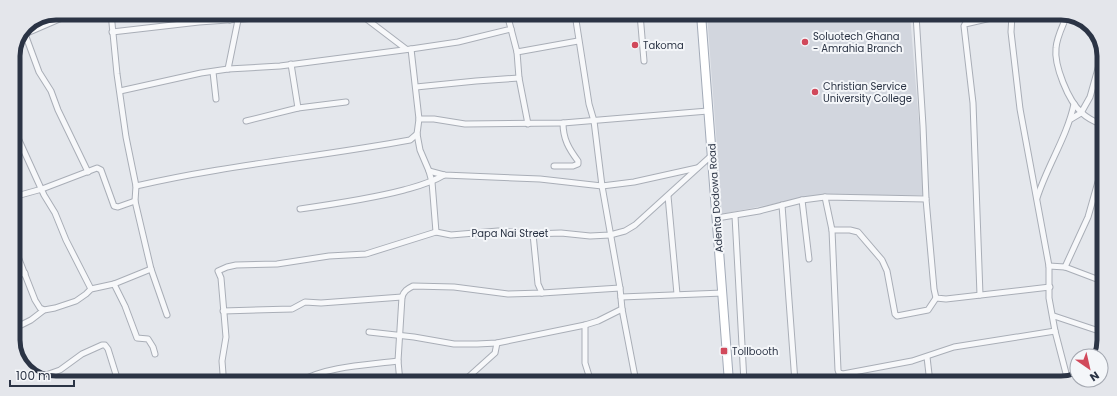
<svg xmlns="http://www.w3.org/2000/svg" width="1117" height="396" font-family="Poppins,sans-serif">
<rect width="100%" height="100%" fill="#e4e7ec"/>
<polygon fill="#d2d6de" points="707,14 910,15 925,195 813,196 722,214"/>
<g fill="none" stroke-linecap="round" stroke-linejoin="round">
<defs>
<g id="minor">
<polyline points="111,13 117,74 126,137 136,186 135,201 151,269 167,315"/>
<polyline points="226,13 230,20"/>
<polyline points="360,14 406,49"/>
<polyline points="575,14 589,104 594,121 602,186 620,288 622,309 636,382"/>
<polyline points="640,14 644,61"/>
<polyline points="916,15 923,126 926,199 934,289 936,298 946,299 1050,287"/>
<polyline points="1012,15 1011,32 1020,109 1049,266 1049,298 1055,331 1068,381"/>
<path d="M 1067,15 C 1063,26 1057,36 1056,48 C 1054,65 1068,101 1082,113 C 1088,119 1095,122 1103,125"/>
<polyline points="511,29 517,52"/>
<polyline points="112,32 199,22 268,17 299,14"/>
<polyline points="25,34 39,72 51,91 58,110 88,172"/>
<polyline points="411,49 419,119"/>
<polyline points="291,64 298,108"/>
<polyline points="228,69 238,20"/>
<polyline points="213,72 216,99"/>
<polyline points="416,87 476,81 519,78"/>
<polyline points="120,91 201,73 228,69 280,66 411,49 458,42 511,29 507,14"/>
<polyline points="1071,119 1081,113 1090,97 1103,51"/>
<polyline points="246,121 298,108 346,102"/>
<polyline points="528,124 519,78 517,52 578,41"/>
<polyline points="13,127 44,195 55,213 66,240 91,289"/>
<path d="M 554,166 L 573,166 L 578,164 L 578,161 C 569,149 563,139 563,123"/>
<polyline points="429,171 444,175 540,179 602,186 634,182 697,168"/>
<path d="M 136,186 C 226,165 319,157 410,140 L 417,134"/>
<polyline points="668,196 677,294"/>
<polyline points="13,197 42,189 97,168 101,170 114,206 118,207 135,201"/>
<polyline points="825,197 832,230 838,370 839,373 843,374 912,361 954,347 1055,331"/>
<path d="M 1037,198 C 1047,166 1067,137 1074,104"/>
<polyline points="802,200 809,259"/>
<polyline points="782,205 795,382"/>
<path d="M 300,209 C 335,204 370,199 404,190 C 418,186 431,183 444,175"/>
<polyline points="735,216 744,382"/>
<polyline points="717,218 759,211 802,200 825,197 926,199"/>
<polyline points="832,230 850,230 858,232 882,260 887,271 895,314 897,316 928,310 936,298"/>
<polyline points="436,232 432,182 429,171 420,150 417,134 419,119 434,119 465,124 563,123 708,111"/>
<polyline points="533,234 538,284 542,293"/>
<polyline points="13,244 35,300 40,308 44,310"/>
<polyline points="1049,266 1065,267 1102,281"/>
<polyline points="1065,267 1088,217 1098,182 1103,172"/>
<polyline points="13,276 25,273"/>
<polyline points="114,284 125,306 137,338 148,339 153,347 155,354"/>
<polyline points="980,295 973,103 964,26 965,24 1004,15"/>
<polyline points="621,297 723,293"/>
<polyline points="223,311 292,309 305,302 321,303 402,297"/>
<polyline points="1054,316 1102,332"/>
<polyline points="585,325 585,363 591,382"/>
<polyline points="13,329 31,320 44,310 55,308 76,301 86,294 91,289 114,284 151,269"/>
<polyline points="369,332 414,337 454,344 477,344 497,343 585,325 598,321 622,309"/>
<polyline points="927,357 930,383"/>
<polyline points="1068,378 1077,373"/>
<polyline points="40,379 43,376 60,370 82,354 102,345 105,345 108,349 118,381"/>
<polyline points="465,380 495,353 497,343"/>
<polyline points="221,381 223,374 222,361 226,337 221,278 218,271 227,267 236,265 277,264 329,256 366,254 436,232 451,235 498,231 533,234 561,233 590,236 610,235 625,231 635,225 712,155"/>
<path d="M 301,381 C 328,366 368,365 398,361"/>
<path d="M 400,382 L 398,361 L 402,297 C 404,291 407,289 413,286 L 454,287 L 508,294 L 542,293 L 620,288"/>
</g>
<polyline id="tertiary" points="21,35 72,13"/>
<polyline id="primary" points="701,14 729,382"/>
</defs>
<use href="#minor" stroke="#a9aeb7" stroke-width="7"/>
<use href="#tertiary" stroke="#a9aeb7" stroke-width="8"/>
<use href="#primary" stroke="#a3abb8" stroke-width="10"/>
<use href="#minor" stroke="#f7f8fa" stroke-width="5"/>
<use href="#tertiary" stroke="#f7f8fa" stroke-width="6"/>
<use href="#primary" stroke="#fff" stroke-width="8"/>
</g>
<g fill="#d1495b" stroke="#f4f6f9" stroke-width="1.5">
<circle cx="805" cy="42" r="4"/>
<circle cx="635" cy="45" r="4"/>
<circle cx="815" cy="92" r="4"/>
<rect x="720" y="347" width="8" height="8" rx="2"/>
</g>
<g text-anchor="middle" stroke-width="4" stroke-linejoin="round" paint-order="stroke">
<g font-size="10" fill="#2b3445" stroke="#f4f6f9" text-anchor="start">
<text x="813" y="40">Soluotech Ghana<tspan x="813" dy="12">- Amrahia Branch</tspan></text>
<text x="643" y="49">Takoma</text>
<text x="823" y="90">Christian Service<tspan x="823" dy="12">University College</tspan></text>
<text x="732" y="355">Tollbooth</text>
</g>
<g font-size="10" fill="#2b3445" stroke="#f4f6f9">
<text transform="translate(715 198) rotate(-94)" y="4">Adenta Dodowa Road</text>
<text x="510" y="237">Papa Nai Street</text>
</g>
</g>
<path d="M0 0H1117V396H0ZM56 20H1061A36 36 0 0 1 1097 56V340A36 36 0 0 1 1061 376H56A36 36 0 0 1 20 340V56A36 36 0 0 1 56 20Z" fill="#e4e6eb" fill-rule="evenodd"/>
<path fill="none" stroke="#2b3445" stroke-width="5" d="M56 20H1061A36 36 0 0 1 1097 56V340A36 36 0 0 1 1061 376H56A36 36 0 0 1 20 340V56A36 36 0 0 1 56 20Z"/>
<g transform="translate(1089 368) rotate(146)"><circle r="19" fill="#f4f6f9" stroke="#a4a8b1"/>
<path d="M0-3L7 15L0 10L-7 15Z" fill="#d1495b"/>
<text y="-6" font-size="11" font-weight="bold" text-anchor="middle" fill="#2b3445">N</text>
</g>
<path d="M10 380v6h64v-6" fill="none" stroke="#2b3445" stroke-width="2"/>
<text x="16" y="380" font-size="12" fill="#2b3445" stroke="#f4f6f9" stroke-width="3" paint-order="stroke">100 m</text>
</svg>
